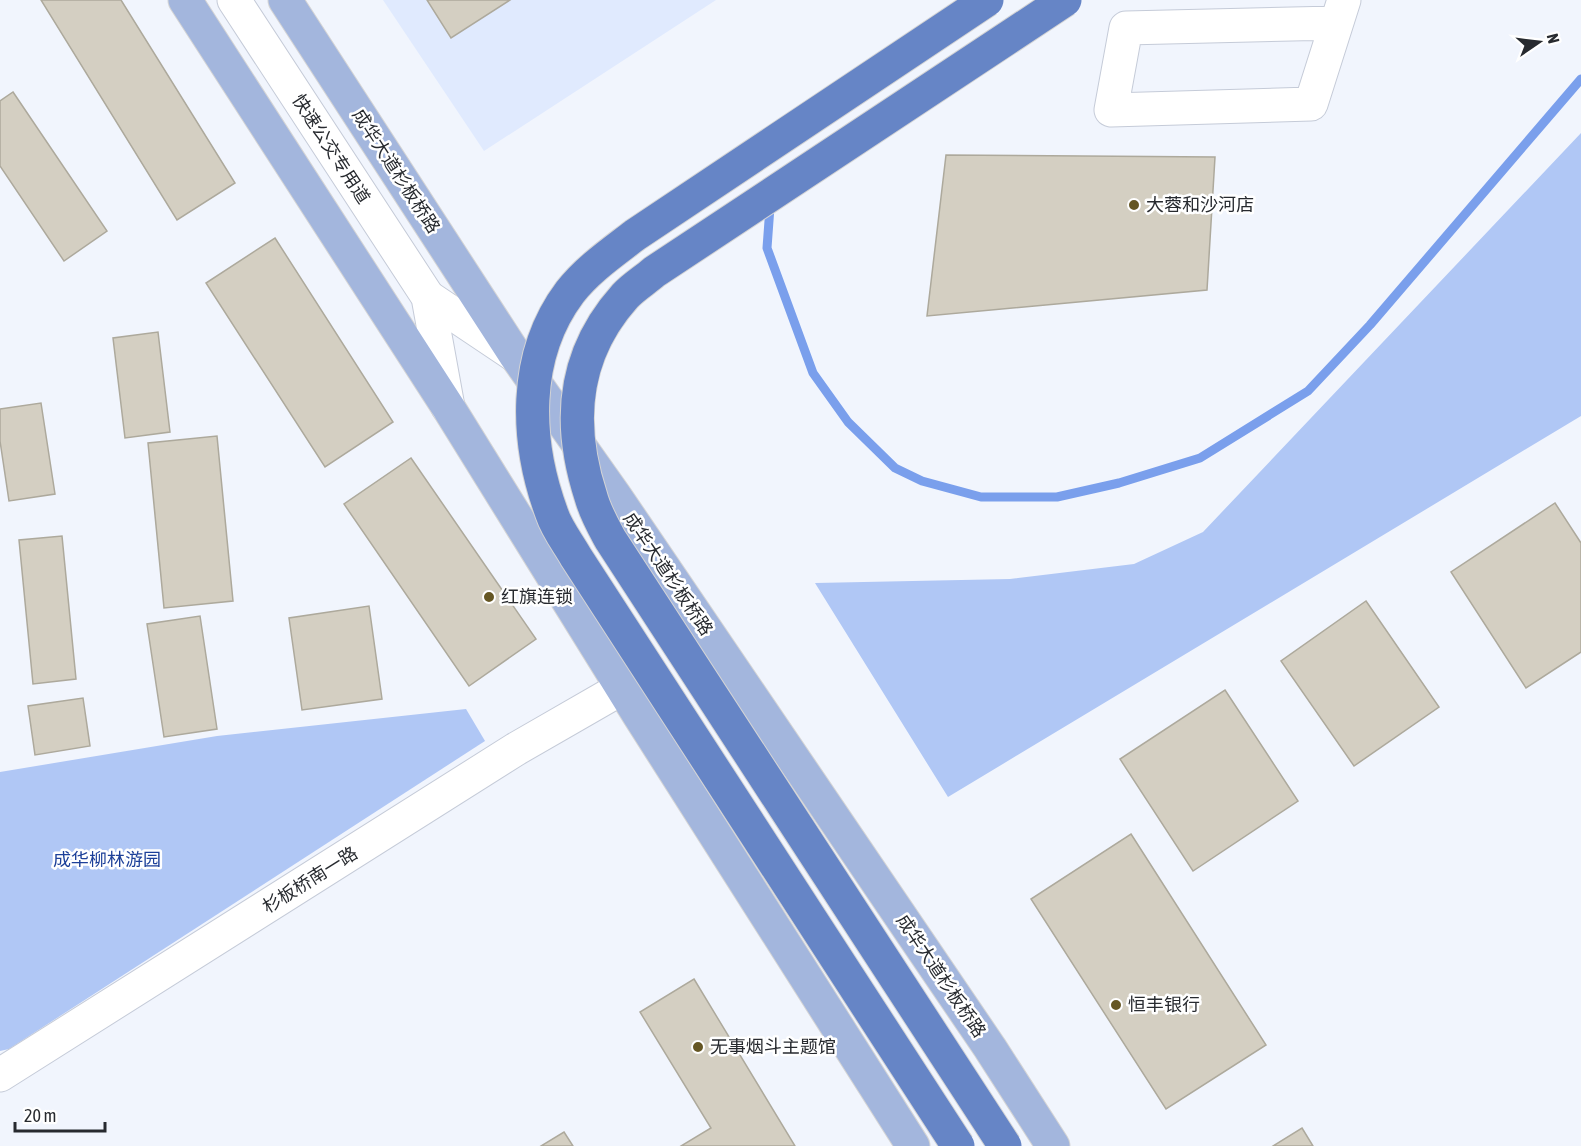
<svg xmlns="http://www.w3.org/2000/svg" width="1581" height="1146" font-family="'Asap Condensed','Noto Sans SC',sans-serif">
<rect width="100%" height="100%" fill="#f1f5fd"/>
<polygon fill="#e0eafe" points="383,0 716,0 484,151"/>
<g fill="#b0c7f5">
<polygon points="1581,133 1581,416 948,797 815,583 1010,579 1134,564 1203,532"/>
<polygon points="466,709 485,741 9,1049 0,1051 0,772 217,736"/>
</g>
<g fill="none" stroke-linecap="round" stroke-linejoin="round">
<polyline stroke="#7a9fec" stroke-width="9" points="772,203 770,207 767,248 813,373 848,422 895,468 922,481 981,497 1057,497 1119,483 1200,458 1308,391 1370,325 1581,79"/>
</g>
<g fill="#d4cfc2" stroke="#ada99c" stroke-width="1.5">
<polygon points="41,0 121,0 235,183 177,220"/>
<polygon points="427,0 510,0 451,38"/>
<polygon points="13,92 107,231 64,261 0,166 0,101"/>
<polygon points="946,155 1215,157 1207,290 927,316"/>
<polygon points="275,238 393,422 325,467 206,283"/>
<polygon points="158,332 170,432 125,438 113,338"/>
<polygon points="41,403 55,494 9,501 0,441 0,409"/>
<polygon points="217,436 233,601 164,608 148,443"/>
<polygon points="411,458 536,639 469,686 344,504"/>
<polygon points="1555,503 1581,543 1581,652 1526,688 1451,572"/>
<polygon points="62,536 76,679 33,684 19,540"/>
<polygon points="1366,601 1439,707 1354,766 1281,661"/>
<polygon points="369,606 382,699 302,710 289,618"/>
<polygon points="200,616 217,729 164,737 147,624"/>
<polygon points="1225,690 1298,801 1193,871 1120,759"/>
<polygon points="83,698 90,746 35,755 28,706"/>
<polygon points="1131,834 1266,1045 1166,1109 1031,899"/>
<polygon points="694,979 795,1146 681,1146 711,1128 640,1012"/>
<polygon points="1302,1128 1313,1146 1273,1146"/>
<polygon points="564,1132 573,1146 541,1146"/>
</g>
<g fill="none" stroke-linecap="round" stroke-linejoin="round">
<defs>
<g id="minor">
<polyline points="234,0 428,297 448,407"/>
<polyline points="1336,23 1126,28 1111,110 1311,104 1344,0"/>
<polyline points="428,297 516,356"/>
<polyline points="0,1075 516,749 622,688"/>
</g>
<g id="major">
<polyline points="185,0 448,407 639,715 913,1146"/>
<polyline points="285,0 516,356 615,496 990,1048 1053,1146"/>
</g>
</defs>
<use href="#minor" stroke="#c5cbd8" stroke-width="35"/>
<use href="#major" stroke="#d4d4d5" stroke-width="35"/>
<use href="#minor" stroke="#fff" stroke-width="33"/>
<use href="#major" stroke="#a3b6dd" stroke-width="33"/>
<defs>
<g id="highway-bridge">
<path d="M 958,1146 L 576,557 C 568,543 557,529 552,514 C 525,441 522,356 570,292 C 588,269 613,252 635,235 L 987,0"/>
<path d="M 1005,1146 L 610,539 C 603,526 595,512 591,497 C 567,424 572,355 625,296 C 633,287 645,280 654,272 L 1065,0"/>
</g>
</defs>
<use href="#highway-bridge" stroke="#d4d4d5" stroke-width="35" stroke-linecap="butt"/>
<use href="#highway-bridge" stroke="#6685c6" stroke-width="33"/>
</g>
<g fill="#655623" stroke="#fff" stroke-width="2">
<circle cx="1134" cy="205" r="6"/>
<circle cx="489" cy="597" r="6"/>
<circle cx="1116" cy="1005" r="6"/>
<circle cx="698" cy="1047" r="6"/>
</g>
<g text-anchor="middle" stroke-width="5" stroke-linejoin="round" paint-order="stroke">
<g font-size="18" fill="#272a2f" stroke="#fff">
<text transform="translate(331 149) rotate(57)" y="6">快速公交专用道</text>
<text transform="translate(396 171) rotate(57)" y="6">成华大道杉板桥路</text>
<text transform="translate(668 574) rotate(56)" y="6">成华大道杉板桥路</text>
<text transform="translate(310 880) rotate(-32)" y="6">杉板桥南一路</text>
<text transform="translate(941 976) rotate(56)" y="6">成华大道杉板桥路</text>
</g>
<g font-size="18" fill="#272a2f" stroke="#fff" text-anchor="start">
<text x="1146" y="211">大蓉和沙河店</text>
<text x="501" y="603">红旗连锁</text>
<text x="1128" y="1011">恒丰银行</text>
<text x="710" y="1053">无事烟斗主题馆</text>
</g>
<g font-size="18" fill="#1d4099" stroke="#fff">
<text x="107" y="866">成华柳林游园</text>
</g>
</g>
<g transform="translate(1539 42) rotate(76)" stroke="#ffffff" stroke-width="4.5" paint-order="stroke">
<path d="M0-4.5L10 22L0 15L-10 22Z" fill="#272a2f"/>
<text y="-9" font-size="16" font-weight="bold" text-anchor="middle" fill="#272a2f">N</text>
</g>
<path d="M15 1122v9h90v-9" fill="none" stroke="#272a2f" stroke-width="3"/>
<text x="24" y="1122" font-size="18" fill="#272a2f" stroke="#ffffff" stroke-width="4.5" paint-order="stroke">20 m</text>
</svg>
